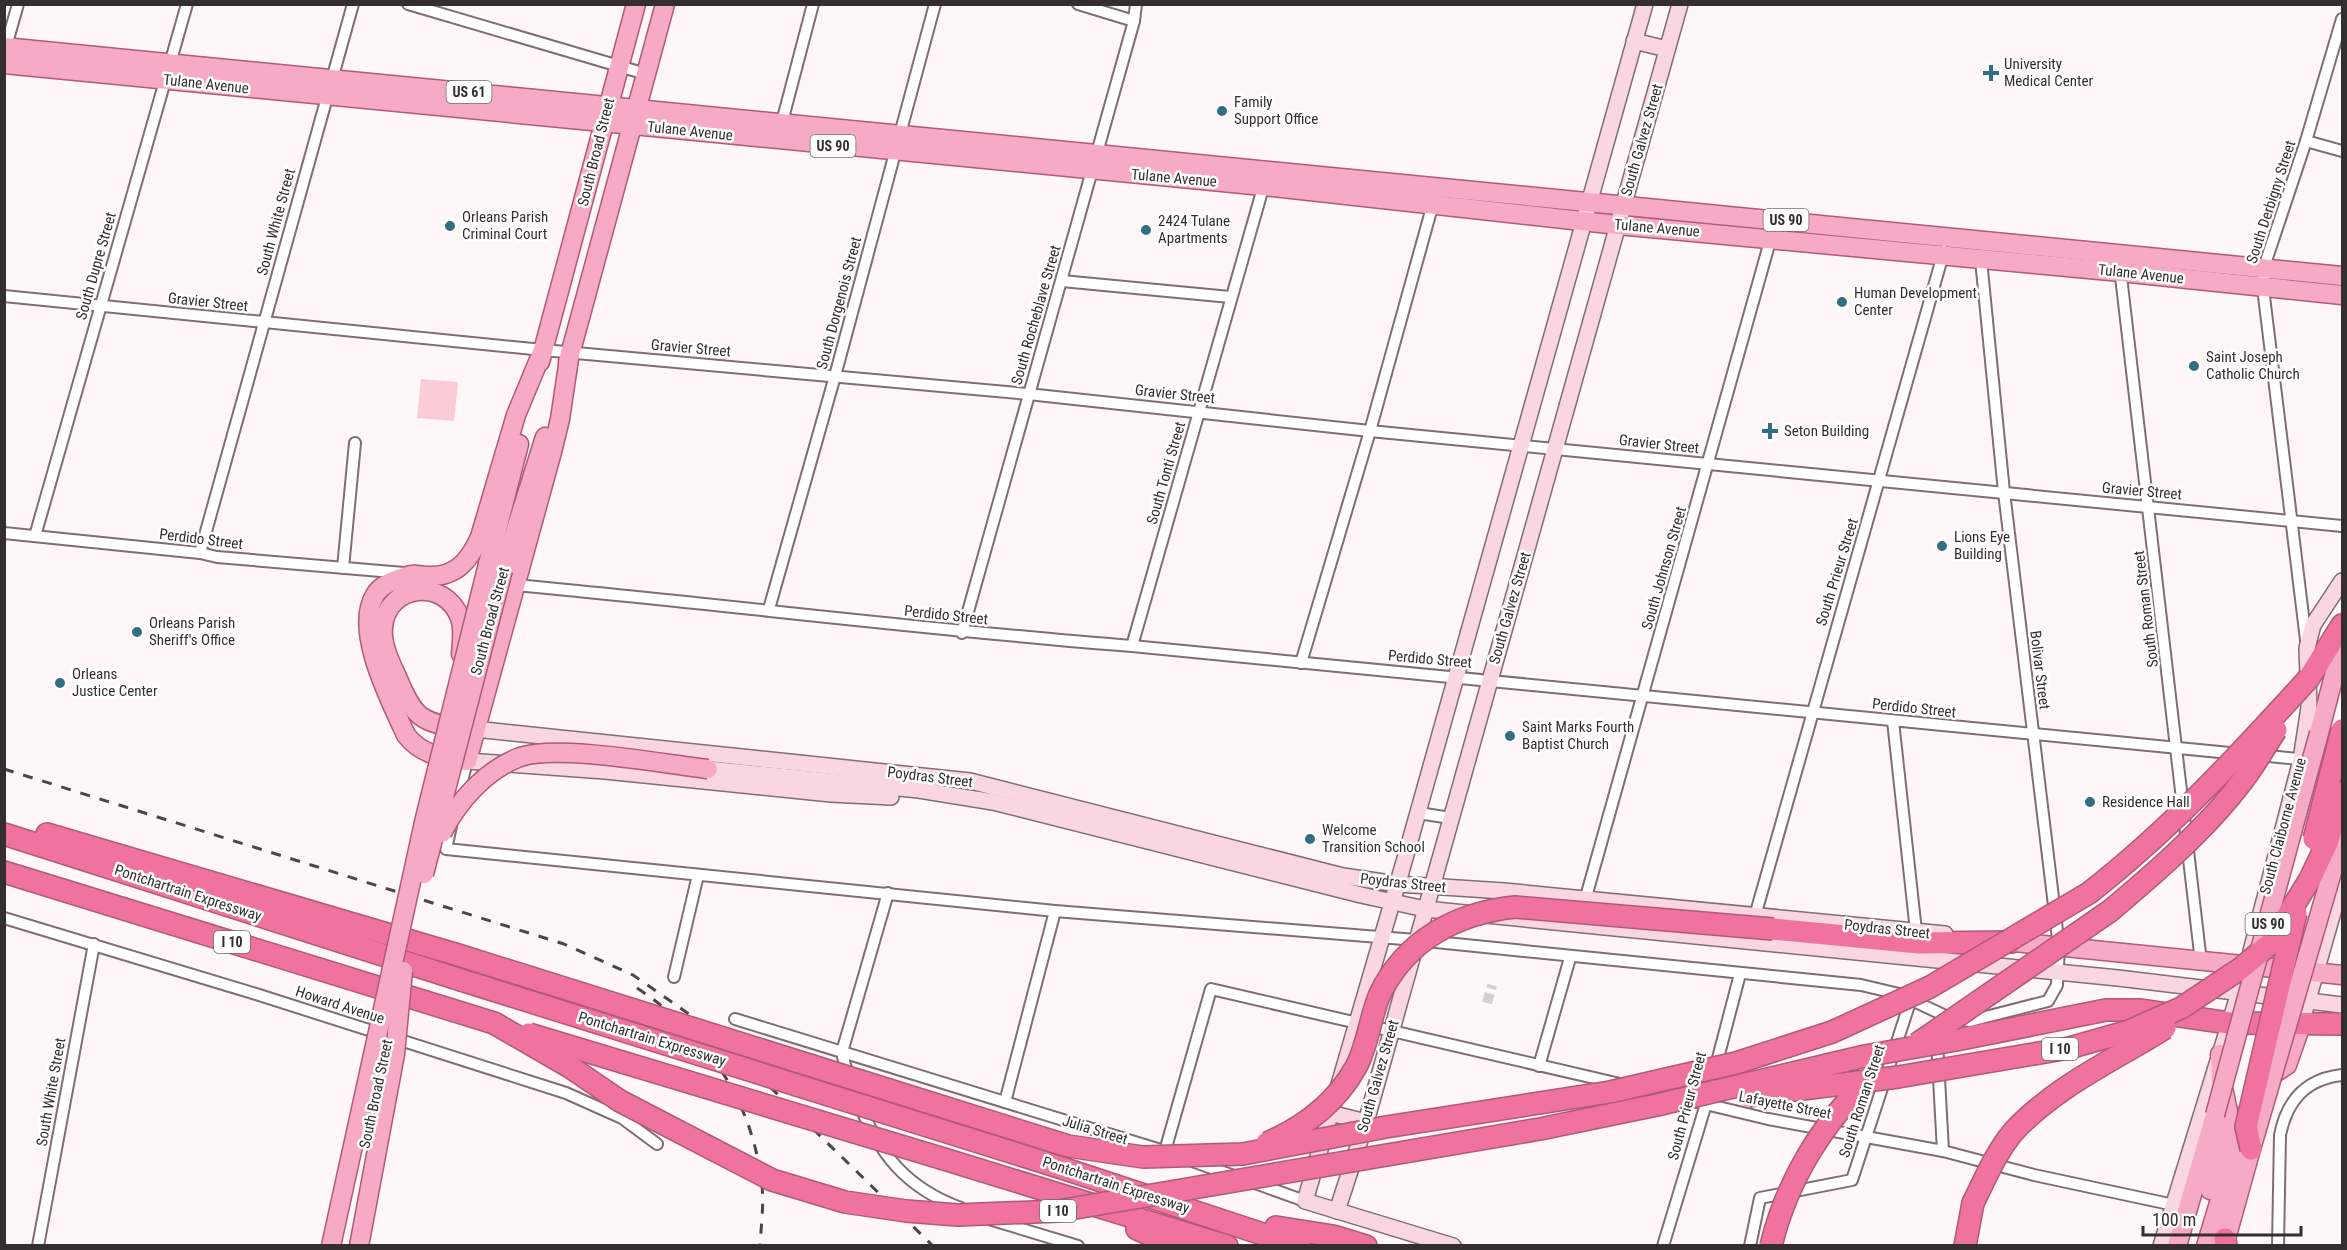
<svg xmlns="http://www.w3.org/2000/svg" width="2347" height="1250" font-family="'Roboto Condensed',sans-serif">
<rect width="100%" height="100%" fill="#fef6f8"/>
<polygon fill="#fbcbd8" points="421,379 458,382 454,421 417,418"/>
<g fill="none" stroke-linecap="round" stroke-linejoin="round">
<polyline stroke="#d6ced0" stroke-width="10" stroke-dasharray="10 5" stroke-linecap="butt" points="1487,1003 1492,985"/>
<defs>
<g id="street">
<polyline points="408,4 646,74"/>
<polyline points="1078,4 1134,21"/>
<polyline points="5,50 18,4"/>
<polyline points="782,122 813,4"/>
<polyline points="2306,141 2342,151"/>
<polyline points="2120,268 2201,962"/>
<polyline points="1062,281 1230,297"/>
<polyline points="4,296 543,350 1028,394 1370,431 2342,526"/>
<polyline points="4,533 200,553 217,557 404,573"/>
<polyline points="35,536 187,4"/>
<polyline points="200,553 353,4"/>
<polyline points="343,568 355,443"/>
<path d="M 515,585 C 721,604 926,630 1132,646 L 2240,754"/>
<polyline points="769,609 835,376 935,4"/>
<polyline points="962,633 1134,21 1136,4"/>
<polyline points="2306,640 2263,288 2264,267 2306,141 2342,19"/>
<polyline points="1132,646 1265,181"/>
<polyline points="1301,663 1370,431 1434,200"/>
<polyline points="1893,721 1916,931"/>
<polyline points="2259,755 2336,763"/>
<polyline points="457,802 467,761"/>
<polyline points="1418,813 1451,818"/>
<polyline points="451,826 446,849 1055,911 1416,940 1861,985 1899,994 1952,1019 1970,1021 2048,1001 2057,985 2059,947 2004,492 1981,260"/>
<path d="M 888,893 L 842,1052 C 845,1069 851,1085 858,1101 C 879,1154 906,1188 961,1208"/>
<polyline points="1584,904 1772,234"/>
<polyline points="1755,916 1944,251"/>
<polyline points="4,918 256,994 566,1093 622,1118 657,1144"/>
<polyline points="674,977 698,875"/>
<polyline points="735,1019 1164,1151"/>
<polyline points="1937,1042 1943,1151"/>
<polyline points="1539,1066 1570,958"/>
<polyline points="1693,1101 1768,1119 1943,1151 2034,1175 2174,1205"/>
<polyline points="1005,1102 1055,911"/>
<polyline points="1165,1151 1211,989 1620,1084"/>
<polyline points="1192,1161 1237,1177"/>
<polyline points="1252,1182 1305,1201"/>
<polyline points="989,1219 1078,1246"/>
<polyline points="38,1246 94,944"/>
<polyline points="1663,1246 1706,1104 1740,974"/>
<polyline points="1750,1246 1760,1198 1852,1180 1911,999"/>
<path d="M 2278,1246 L 2280,1135 C 2287,1100 2306,1079 2342,1075"/>
</g>
<g id="secondary">
<polyline points="1634,41 1667,49"/>
<polyline points="475,729 970,781 1343,876 1397,884 1504,891 1945,934"/>
<polyline points="467,761 605,771 831,794 891,797"/>
<polyline points="708,769 919,790 993,802 1361,895 1425,909 2118,978 2342,1005"/>
<polyline points="2251,951 2301,760 2309,707 2307,648 2313,625 2342,581"/>
<polyline points="2305,1010 2342,881"/>
<polyline points="1330,1113 1366,1122"/>
<polyline points="1337,1211 1366,1122 1680,4"/>
<polyline points="1453,1246 1305,1201 1408,848 1645,4"/>
<polyline points="2161,1246 2241,986"/>
</g>
<g id="primary">
<polyline points="4,47 2342,276"/>
<polyline points="4,64 1263,186 1618,225 2120,272 2342,295"/>
<path d="M 543,350 L 516,415 L 480,537 C 469,561 456,577 429,576 C 422,576 417,574 411,575 C 399,578 381,584 375,595 C 353,630 391,702 406,735 C 422,756 443,757 467,761 L 552,452 L 560,419 L 570,352"/>
<polyline points="540,362 636,4"/>
<polyline points="568,362 665,4"/>
<polyline points="488,564 519,444"/>
<polyline points="503,570 545,437"/>
<path d="M 461,728 C 421,723 414,717 398,679 C 391,664 381,644 383,627 C 387,584 445,577 460,618 C 464,629 462,642 461,654"/>
<polyline points="2319,733 2342,645"/>
<polyline points="2014,942 2342,975"/>
<polyline points="2264,1080 2287,1065 2301,1025"/>
<polyline points="2210,1190 2224,1137 2228,1111 2221,1079 2220,1054"/>
<polyline points="2177,1246 2215,1115"/>
<polyline points="2206,1246 2245,1117"/>
<polyline points="2224,1246 2251,1149"/>
</g>
<g id="highway">
<polyline points="2309,678 2342,625"/>
<polyline points="4,834 461,980"/>
<polyline points="47,834 455,954"/>
<polyline points="4,872 494,1023"/>
<polyline points="1773,929 1919,943 2011,942"/>
<polyline points="1956,1040 2106,1010 2139,1010 2229,1023 2342,1024"/>
<polyline points="944,1159 1227,1246"/>
<polyline points="1062,1168 1299,1246"/>
<polyline points="1276,1227 1333,1236 1366,1246"/>
<polyline points="1137,1229 1175,1246"/>
<polyline points="2225,1239 2226,1246"/>
<polyline points="1965,1246 1973,1203"/>
</g>
</defs>
<use href="#street" stroke="#7f6e72" stroke-width="14"/>
<use href="#secondary" stroke="#7f6e72" stroke-width="18"/>
<use href="#primary" stroke="#af5a78" stroke-width="21"/>
<use href="#highway" stroke="#af5a78" stroke-width="24"/>
<use href="#street" stroke="#fff" stroke-width="10"/>
<use href="#secondary" stroke="#fad5e2" stroke-width="15"/>
<use href="#primary" stroke="#f6aac5" stroke-width="18"/>
<use href="#highway" stroke="#f0729f" stroke-width="21"/>
<g stroke="#4c4547" stroke-width="3" stroke-dasharray="10 10" stroke-linecap="butt">
<polyline points="4,769 564,944 633,975 689,1014 766,1083 933,1246"/>
<path d="M 637,988 C 707,1034 753,1101 762,1186 C 764,1206 761,1226 760,1246"/>
</g>
<defs>
<g id="primary-bridge">
<path d="M 442,833 C 458,801 486,770 520,757 C 558,744 664,764 708,769"/>
<polyline points="424,874 503,570"/>
<polyline points="2215,1115 2319,733"/>
<polyline points="2251,1149 2342,838"/>
<polyline points="331,1246 425,818 488,564"/>
<polyline points="359,1246 395,1054 403,971"/>
</g>
<g id="highway-bridge">
<polyline points="2314,839 2342,730"/>
<path d="M 455,954 L 1068,1146 L 1143,1157 L 1243,1154 L 1386,1127 L 1610,1092 L 1736,1063 L 1832,1032 L 1930,987 L 2089,893 C 2171,829 2239,755 2309,678"/>
<polyline points="461,980 1062,1168"/>
<polyline points="494,1023 570,1067 620,1101 772,1180 845,1202 906,1211 958,1215 1058,1211 1540,1129 1657,1105 1865,1056 1956,1040"/>
<polyline points="529,1034 944,1159"/>
<path d="M 1917,1044 L 2110,911 C 2154,874 2205,830 2240,784 C 2254,767 2264,748 2276,730"/>
<polyline points="1748,1096 1898,1077 2069,1048 2129,1031 2181,1008 2240,969 2270,944 2310,879 2327,843 2342,793"/>
<path d="M 1267,1143 C 1304,1127 1336,1103 1356,1067 C 1368,1045 1370,1017 1380,994 C 1406,940 1457,913 1515,907 L 1773,929"/>
<polyline points="2251,1149 2246,1127 2296,913"/>
<path d="M 1973,1203 C 1985,1179 1996,1152 2014,1131 C 2056,1086 2114,1060 2165,1028"/>
<path d="M 1771,1246 C 1786,1183 1822,1122 1870,1079"/>
</g>
</defs>
<use href="#primary-bridge" stroke="#af5a78" stroke-width="21" stroke-linecap="butt"/>
<use href="#highway-bridge" stroke="#af5a78" stroke-width="24" stroke-linecap="butt"/>
<use href="#primary-bridge" stroke="#f6aac5" stroke-width="18"/>
<use href="#highway-bridge" stroke="#f0729f" stroke-width="21"/>
</g>
<g fill="#316f84" stroke="#fff" stroke-width="2">
<path d="M1988 64h6v6h6v6h-6v6h-6v-6h-6v-6h6z"/>
<circle cx="1222" cy="111" r="6"/>
<circle cx="450" cy="226" r="6"/>
<circle cx="1146" cy="230" r="6"/>
<circle cx="1842" cy="302" r="6"/>
<circle cx="2194" cy="366" r="6"/>
<path d="M1767 422h6v6h6v6h-6v6h-6v-6h-6v-6h6z"/>
<circle cx="1942" cy="546" r="6"/>
<circle cx="137" cy="632" r="6"/>
<circle cx="60" cy="683" r="6"/>
<circle cx="1510" cy="736" r="6"/>
<circle cx="2090" cy="802" r="6"/>
<circle cx="1310" cy="839" r="6"/>
</g>
<g text-anchor="middle" stroke-width="5" stroke-linejoin="round" paint-order="stroke">
<g fill="#fff" stroke="#726d6e" stroke-width="1.5">
<rect x="446.5" y="81" width="45" height="22" rx="4.5"/>
<rect x="810.5" y="135" width="45" height="22" rx="4.5"/>
<rect x="1763.5" y="209" width="45" height="22" rx="4.5"/>
<rect x="2245.5" y="913" width="45" height="22" rx="4.5"/>
<rect x="214" y="931" width="36" height="22" rx="4.5"/>
<rect x="2042" y="1038" width="36" height="22" rx="4.5"/>
<rect x="1040" y="1200" width="36" height="22" rx="4.5"/>
</g>
<g font-size="14" font-weight="bold" fill="#352e30">
<text x="469" y="97">US 61</text>
<text x="833" y="151">US 90</text>
<text x="1786" y="225">US 90</text>
<text x="2268" y="929">US 90</text>
<text x="232" y="947">I 10</text>
<text x="2060" y="1054">I 10</text>
<text x="1058" y="1216">I 10</text>
</g>
<g font-size="15" fill="#352e30" stroke="#fff" text-anchor="start">
<text x="2004" y="69">University<tspan x="2004" dy="17">Medical Center</tspan></text>
<text x="1234" y="107">Family<tspan x="1234" dy="17">Support Office</tspan></text>
<text x="462" y="222">Orleans Parish<tspan x="462" dy="17">Criminal Court</tspan></text>
<text x="1158" y="226">2424 Tulane<tspan x="1158" dy="17">Apartments</tspan></text>
<text x="1854" y="298">Human Development<tspan x="1854" dy="17">Center</tspan></text>
<text x="2206" y="362">Saint Joseph<tspan x="2206" dy="17">Catholic Church</tspan></text>
<text x="1784" y="436">Seton Building</text>
<text x="1954" y="542">Lions Eye<tspan x="1954" dy="17">Building</tspan></text>
<text x="149" y="628">Orleans Parish<tspan x="149" dy="17">Sheriff's Office</tspan></text>
<text x="72" y="679">Orleans<tspan x="72" dy="17">Justice Center</tspan></text>
<text x="1522" y="732">Saint Marks Fourth<tspan x="1522" dy="17">Baptist Church</tspan></text>
<text x="2102" y="807">Residence Hall</text>
<text x="1322" y="835">Welcome<tspan x="1322" dy="17">Transition School</tspan></text>
</g>
<g font-size="15" fill="#352e30" stroke="#fff">
<text transform="translate(206 84) rotate(6)" y="5">Tulane Avenue</text>
<text transform="translate(690 131) rotate(6)" y="5">Tulane Avenue</text>
<text transform="translate(1642 140) rotate(-74)" y="5">South Galvez Street</text>
<text transform="translate(596 152) rotate(-76)" y="5">South Broad Street</text>
<text transform="translate(1174 178) rotate(5)" y="5">Tulane Avenue</text>
<text transform="translate(2271 202) rotate(-72)" y="5">South Derbigny Street</text>
<text transform="translate(276 222) rotate(-75)" y="5">South White Street</text>
<text transform="translate(1657 228) rotate(5)" y="5">Tulane Avenue</text>
<text transform="translate(96 266) rotate(-74)" y="5">South Dupre Street</text>
<text transform="translate(2141 274) rotate(6)" y="5">Tulane Avenue</text>
<text transform="translate(208 302) rotate(6)" y="5">Gravier Street</text>
<text transform="translate(839 303) rotate(-75)" y="5">South Dorgenois Street</text>
<text transform="translate(1036 315) rotate(-74)" y="5">South Rocheblave Street</text>
<text transform="translate(691 348) rotate(5)" y="5">Gravier Street</text>
<text transform="translate(1175 394) rotate(6)" y="5">Gravier Street</text>
<text transform="translate(1659 444) rotate(6)" y="5">Gravier Street</text>
<text transform="translate(1166 473) rotate(-74)" y="5">South Tonti Street</text>
<text transform="translate(2142 491) rotate(5)" y="5">Gravier Street</text>
<text transform="translate(201 539) rotate(7)" y="5">Perdido Street</text>
<text transform="translate(1664 568) rotate(-74)" y="5">South Johnson Street</text>
<text transform="translate(1837 572) rotate(-73)" y="5">South Prieur Street</text>
<text transform="translate(1510 608) rotate(-74)" y="5">South Galvez Street</text>
<text transform="translate(2146 609) rotate(-97)" y="5">South Roman Street</text>
<text transform="translate(946 615) rotate(6)" y="5">Perdido Street</text>
<text transform="translate(490 621) rotate(-75)" y="5">South Broad Street</text>
<text transform="translate(1430 659) rotate(5)" y="5">Perdido Street</text>
<text transform="translate(2040 670) rotate(83)" y="5">Bolivar Street</text>
<text transform="translate(1914 708) rotate(6)" y="5">Perdido Street</text>
<text transform="translate(930 777) rotate(7)" y="5">Poydras Street</text>
<text transform="translate(2283 826) rotate(-75)" y="5">South Claiborne Avenue</text>
<text transform="translate(1403 883) rotate(6)" y="5">Poydras Street</text>
<text transform="translate(188 893) rotate(18)" y="5">Pontchartrain Expressway</text>
<text transform="translate(1887 929) rotate(6)" y="5">Poydras Street</text>
<text transform="translate(340 1005) rotate(18)" y="5">Howard Avenue</text>
<text transform="translate(652 1039) rotate(17)" y="5">Pontchartrain Expressway</text>
<text transform="translate(1378 1076) rotate(-74)" y="5">South Galvez Street</text>
<text transform="translate(51 1092) rotate(-80)" y="5">South White Street</text>
<text transform="translate(376 1094) rotate(-78)" y="5">South Broad Street</text>
<text transform="translate(1862 1101) rotate(-72)" y="5">South Roman Street</text>
<text transform="translate(1785 1105) rotate(11)" y="5">Lafayette Street</text>
<text transform="translate(1687 1106) rotate(-75)" y="5">South Prieur Street</text>
<text transform="translate(1095 1130) rotate(17)" y="5">Julia Street</text>
<text transform="translate(1116 1185) rotate(18)" y="5">Pontchartrain Expressway</text>
</g>
</g>
<rect width="2347" height="1250" fill="none" stroke="#352e30" stroke-width="12"/>
<path d="M2143 1226v9h158v-9" fill="none" stroke="#352e30" stroke-width="3"/>
<text x="2152" y="1226" font-size="18" fill="#352e30" stroke="#ffffff" stroke-width="4.5" paint-order="stroke">100 m</text>
</svg>
